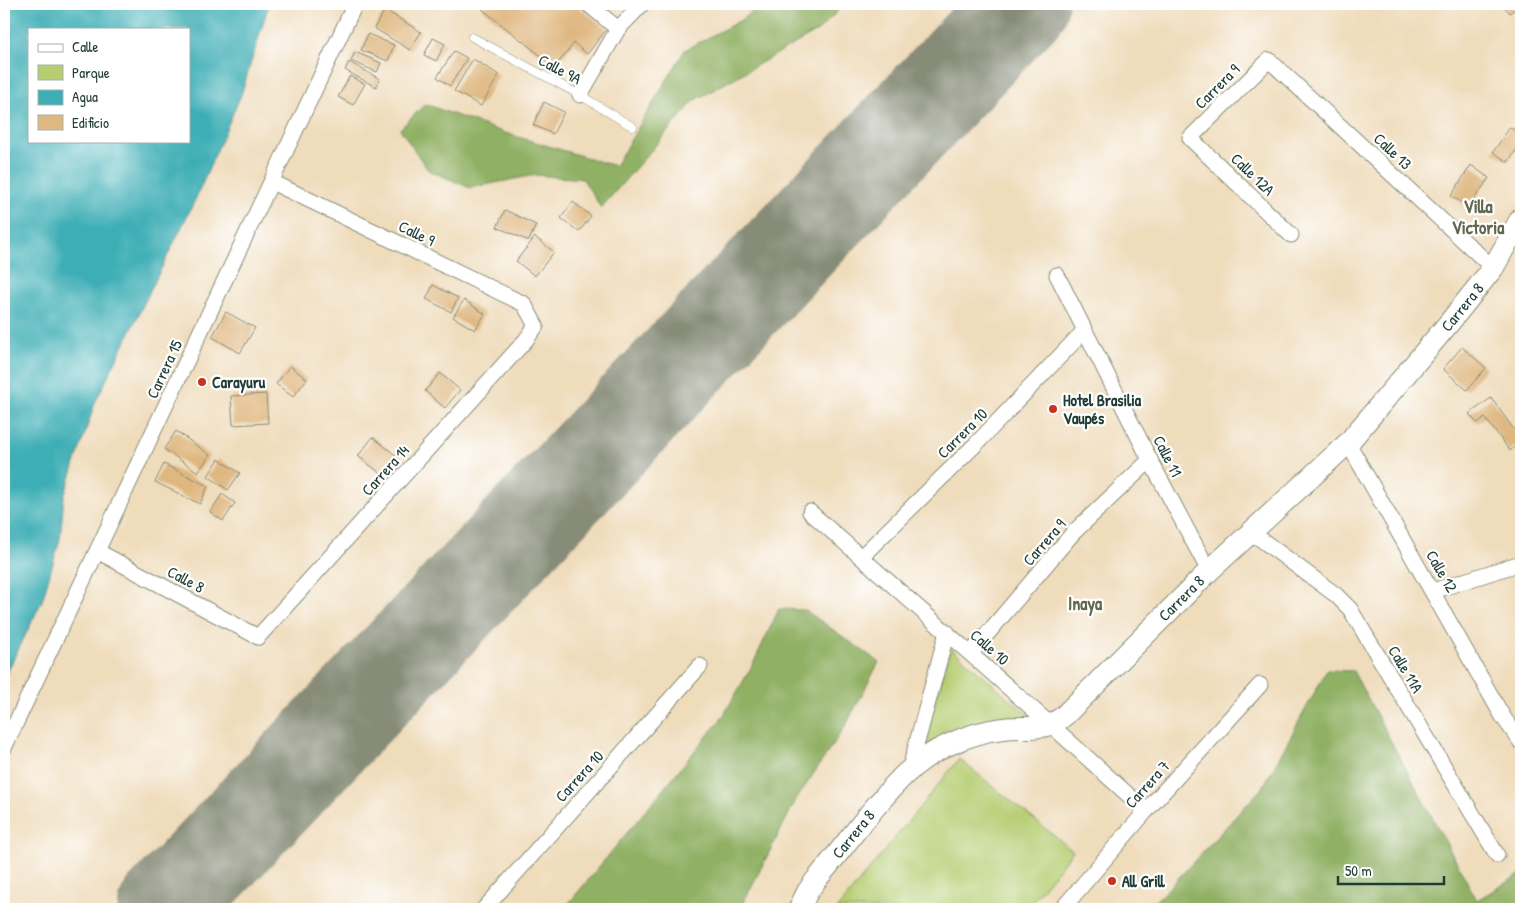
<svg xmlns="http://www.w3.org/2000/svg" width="1525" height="913" font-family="'Patrick Hand',sans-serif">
<rect width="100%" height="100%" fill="#fff"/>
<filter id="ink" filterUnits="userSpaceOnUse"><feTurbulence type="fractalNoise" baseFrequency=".02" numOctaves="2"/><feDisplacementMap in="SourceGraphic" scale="10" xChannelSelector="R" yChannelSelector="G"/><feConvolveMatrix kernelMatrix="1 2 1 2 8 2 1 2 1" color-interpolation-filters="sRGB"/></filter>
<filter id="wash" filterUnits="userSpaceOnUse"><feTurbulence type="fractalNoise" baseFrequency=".0096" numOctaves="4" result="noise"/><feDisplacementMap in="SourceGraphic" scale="20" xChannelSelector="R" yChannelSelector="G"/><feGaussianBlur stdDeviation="1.12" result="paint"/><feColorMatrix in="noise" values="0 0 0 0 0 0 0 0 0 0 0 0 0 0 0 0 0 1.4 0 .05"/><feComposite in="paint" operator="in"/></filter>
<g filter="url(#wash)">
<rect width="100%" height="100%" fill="#efdcbb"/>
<g fill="#b6cd72" stroke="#6a8553">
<polygon points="951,648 1034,720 1006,716 974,723 921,751"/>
<polygon points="959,759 1073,851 1026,909 837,909"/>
</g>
<g fill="#90b064" stroke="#58764c">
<polygon points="761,4 845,4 819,30 694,101 601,208 583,179 535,175 470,188 428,170 400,129 425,104 505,133 615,166 685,50 741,20"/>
<polygon points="779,609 805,610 879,662 846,725 796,800 740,909 564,909 722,718 752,666"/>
<polygon points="1327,670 1353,671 1477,900 1521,874 1521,909 1147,909 1171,886 1263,787"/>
</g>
<path fill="#3daeb5" stroke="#2e7674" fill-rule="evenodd" d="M 4,4 L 269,4 L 241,95 L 197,196 L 95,403 L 64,497 L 60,539 L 42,601 L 4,679 ZM 29,29 L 189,29 L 189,141 L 29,141 Z"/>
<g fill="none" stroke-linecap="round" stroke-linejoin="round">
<polyline stroke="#878c78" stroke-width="95" points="165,909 1021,4"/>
</g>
<g id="blocks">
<g fill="#dfb780">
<polygon points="486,4 574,4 607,29 587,54 574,43 555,67 482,9"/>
<polygon points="1502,4 1520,4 1510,13"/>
<polygon points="385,10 421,32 410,50 374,28"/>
<polygon points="368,34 394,45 388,61 361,50"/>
<polygon points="433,38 445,44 436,61 424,55"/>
<polygon points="454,51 467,58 450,86 437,77"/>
<polygon points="355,52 381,63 377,72 351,61"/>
<polygon points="473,59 499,75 481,106 454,91"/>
<polygon points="349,62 380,79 376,87 345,70"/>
<polygon points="350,76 365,84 353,105 338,97"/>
<polygon points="544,102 564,112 553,134 533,125"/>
<polygon points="1510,127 1521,135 1521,143 1508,162 1493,152"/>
<polygon points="1471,165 1489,178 1469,207 1451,196"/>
<polygon points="573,202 591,216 579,232 561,218"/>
<polygon points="505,210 536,225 529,241 497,227"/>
<polygon points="535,237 554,252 535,276 516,261"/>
<polygon points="433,285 458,298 451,312 426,299"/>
<polygon points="464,300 485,314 475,330 453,317"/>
<polygon points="226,312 255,328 240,353 212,337"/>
<polygon points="1462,347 1486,368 1467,390 1443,369"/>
<polygon points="290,366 307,379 293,397 276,384"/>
<polygon points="440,373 460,390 445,408 425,391"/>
<polygon points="266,394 268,423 233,425 231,396"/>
<polygon points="1491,398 1521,439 1521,441 1510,451 1485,418 1477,423 1469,414"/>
<polygon points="176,431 210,455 198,472 164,449"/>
<polygon points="373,437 399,458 385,477 358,456"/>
<polygon points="219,459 240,473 228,490 208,476"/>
<polygon points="164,464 208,486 200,504 155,482"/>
<polygon points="222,494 235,503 223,521 210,512"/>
</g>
</g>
</g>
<g filter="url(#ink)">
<use href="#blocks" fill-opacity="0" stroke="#878c78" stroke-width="1"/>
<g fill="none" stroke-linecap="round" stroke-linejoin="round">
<defs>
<polyline id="lane" points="472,37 580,95 633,127"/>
<g id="street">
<polyline points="588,4 618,29"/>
<polyline points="580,95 618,29 642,4"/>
<polyline points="1291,235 1190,138 1269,60 1493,268"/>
<polyline points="1057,275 1150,460 1209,571"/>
<polyline points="1348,443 1503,717 1521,742"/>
<polyline points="810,512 1051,725 1146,811"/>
<polyline points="1251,532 1336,595 1350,609 1497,855"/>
<polyline points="97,551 258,637 525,341 536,326 524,304 272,182"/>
<polyline points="861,557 976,444 1084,331"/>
<polyline points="1433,591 1521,563"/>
<polyline points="971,653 1073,533 1150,460"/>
<polyline points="4,748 355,4"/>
<polyline points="910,768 947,632"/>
<polyline points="484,909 700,666"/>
<polyline points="1062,909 1146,811 1260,685"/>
</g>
<path id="secondary" d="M 799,909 L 808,891 L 816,880 C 833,860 849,839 866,818 C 891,788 912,761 948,745 C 967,736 987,730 1007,728 C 1030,726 1046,732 1065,715 L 1209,571 L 1348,443 L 1449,323 L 1493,268 L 1521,218"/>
</defs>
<use href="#lane" stroke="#878c78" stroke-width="9"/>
<use href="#street" stroke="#878c78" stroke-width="17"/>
<use href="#secondary" stroke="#878c78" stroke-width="23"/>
<use href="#lane" stroke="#fff" stroke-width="8"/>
<use href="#street" stroke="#fff" stroke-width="15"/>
<use href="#secondary" stroke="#fff" stroke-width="21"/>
</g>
</g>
<g fill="#c8321e" stroke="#fff" stroke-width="2">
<circle cx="202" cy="382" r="5"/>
<circle cx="1053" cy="409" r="5"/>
<circle cx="1112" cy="881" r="5"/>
</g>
<g text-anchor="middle" stroke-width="4.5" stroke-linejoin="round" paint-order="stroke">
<g font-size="16" fill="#1f3d34" stroke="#fff">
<text transform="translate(560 69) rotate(28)" y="6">Calle 9A</text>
<text transform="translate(1217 86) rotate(-45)" y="6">Carrera 9</text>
<text transform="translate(1393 151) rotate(43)" y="6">Calle 13</text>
<text transform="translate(1253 174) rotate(44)" y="6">Calle 12A</text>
<text transform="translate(417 233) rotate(26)" y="6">Calle 9</text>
<text transform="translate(1462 307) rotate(-51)" y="6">Carrera 8</text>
<text transform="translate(164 369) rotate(-65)" y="6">Carrera 15</text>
<text transform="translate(962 433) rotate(-45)" y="6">Carrera 10</text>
<text transform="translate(1168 456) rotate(63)" y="6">Calle 11</text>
<text transform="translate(385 470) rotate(-48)" y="6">Carrera 14</text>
<text transform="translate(1044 542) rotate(-49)" y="6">Carrera 9</text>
<text transform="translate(1442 571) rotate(60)" y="6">Calle 12</text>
<text transform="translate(186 579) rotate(28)" y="6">Calle 8</text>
<text transform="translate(1181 598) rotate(-45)" y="6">Carrera 8</text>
<text transform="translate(990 647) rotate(41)" y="6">Calle 10</text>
<text transform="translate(1406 669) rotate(59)" y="6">Calle 11A</text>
<text transform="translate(579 776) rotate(-48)" y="6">Carrera 10</text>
<text transform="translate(1147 784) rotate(-48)" y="6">Carrera 7</text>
<text transform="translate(853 834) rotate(-51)" y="6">Carrera 8</text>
</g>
<g font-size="16" font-weight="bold" fill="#1f3d34" stroke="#fff" text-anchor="start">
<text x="212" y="388">Carayuru</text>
<text x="1063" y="406">Hotel Brasilia<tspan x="1063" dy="18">Vaupés</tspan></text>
<text x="1122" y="887">All Grill</text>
</g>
<g font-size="18" font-weight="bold" fill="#62684f" stroke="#fff">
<text x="1478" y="213">Villa<tspan x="1478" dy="21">Victoria</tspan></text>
<text x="1085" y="610">Inaya</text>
</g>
</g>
<rect width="1525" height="913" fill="none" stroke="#fff" stroke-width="20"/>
<rect x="28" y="28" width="162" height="115" fill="#ffffff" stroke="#a5b1ae"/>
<rect x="38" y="44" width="25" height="8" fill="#ffffff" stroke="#a5b1ae"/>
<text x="72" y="52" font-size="15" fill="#1f3d34">Calle</text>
<rect x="38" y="65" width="25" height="15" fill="#b6cd72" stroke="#a5b1ae"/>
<text x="72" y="78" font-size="15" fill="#1f3d34">Parque</text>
<rect x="38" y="90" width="25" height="15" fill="#3daeb5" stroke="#a5b1ae"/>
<text x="72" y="102" font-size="15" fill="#1f3d34">Agua</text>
<rect x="38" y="115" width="25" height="15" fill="#dfb780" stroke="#a5b1ae"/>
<text x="72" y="128" font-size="15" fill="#1f3d34">Edificio</text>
<path d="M1338 876v8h106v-8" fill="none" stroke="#1f3d34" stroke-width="2.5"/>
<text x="1345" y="876" font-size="15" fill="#1f3d34" stroke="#ffffff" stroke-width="4" paint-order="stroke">50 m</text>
</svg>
